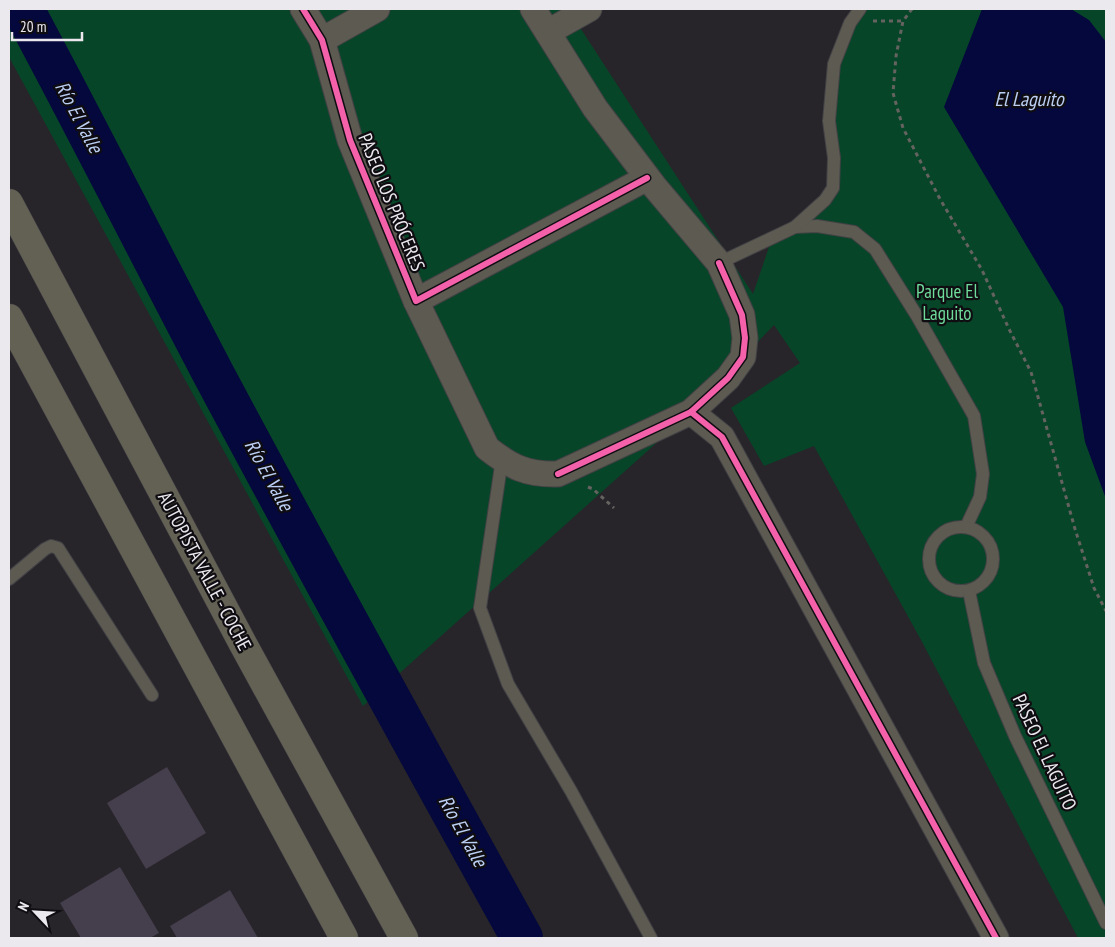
<svg xmlns="http://www.w3.org/2000/svg" width="1115" height="947" font-family="'PT Sans Narrow',sans-serif">
<rect width="100%" height="100%" fill="#27252a"/>
<polygon fill="#074528" points="9,9 568,9 753,294 769,247 825,200 834,158 834,64 865,9 1106,9 1106,938 1078,938 921,640 814,446 764,466 731,408 800,363 774,325 691,412 363,706 9,57"/>
<polygon fill="#04083d" points="982,9 1071,9 1089,20 1106,42 1106,499 1085,442 1063,307 944,107"/>
<g fill="none" stroke-linecap="round" stroke-linejoin="round">
<path stroke="#04083d" stroke-width="42" d="M 23,9 C 88,130 150,253 214,375 C 315,564 418,751 522,938"/>
</g>
<g fill="#443e4d">
<polygon points="167,767 206,833 146,869 107,803"/>
<polygon points="120,867 159,933 150,938 81,938 60,903"/>
<polygon points="230,890 258,938 177,938 170,926"/>
</g>
<g fill="none" stroke-linecap="round" stroke-linejoin="round">
<defs>
<g id="lane">
<polyline points="795,227 817,226 854,232 875,249 917,316 974,416 983,474 980,497 966,527"/>
<polyline points="719,263 795,227 825,200 833,188 834,158 829,121 834,64 850,23 860,9"/>
<polyline points="502,459 480,608 508,684 571,791 651,938"/>
<circle cx="961" cy="559" r="32"/>
<polyline points="9,579 45,549 51,546 58,548 152,695"/>
<polyline points="969,591 984,663 1015,736 1106,923"/>
</g>
<g id="street">
<polyline points="303,9 322,40 350,140 416,301 647,178"/>
<polyline points="548,32 589,9"/>
<polyline points="322,40 377,9"/>
<path d="M 416,301 L 487,448 C 511,467 527,475 558,474 L 691,412 L 728,378 L 743,357 L 745,338 L 742,315 L 719,263 L 654,186 L 595,108 L 533,9"/>
<polyline points="691,412 722,437 996,938"/>
</g>
<g id="highway">
<polyline points="9,203 243,644 404,938"/>
<polyline points="9,318 344,938"/>
</g>
</defs>
<use href="#lane" stroke="#424145" stroke-width="14"/>
<use href="#street" stroke="#424145" stroke-width="27"/>
<use href="#highway" stroke="#424145" stroke-width="29"/>
<g stroke="#656360" stroke-width="3" stroke-dasharray="4 4" stroke-linecap="butt">
<polyline points="912,9 903,21 896,56 893,93 903,128 940,199 982,270 1009,329 1031,372 1075,529 1094,588 1106,611"/>
<polyline points="873,21 903,21"/>
<polyline points="588,487 593,489 614,508"/>
</g>
<use href="#lane" stroke="#5c5a51" stroke-width="12"/>
<use href="#street" stroke="#5c5a51" stroke-width="25"/>
<use href="#highway" stroke="#636054" stroke-width="28"/>
<defs>
<g id="cycleway">
<polyline points="303,9 322,40 350,140 416,301 647,178"/>
<polyline points="691,412 722,437 996,938"/>
<polyline points="558,474 691,412 728,378 743,357 745,338 742,315 719,263"/>
</g>
</defs>
<use href="#cycleway" stroke="#0f0d11" stroke-width="9"/>
<use href="#cycleway" stroke="#f560ab" stroke-width="6"/>
</g>
<g text-anchor="middle" stroke-width="4.5" stroke-linejoin="round" paint-order="stroke">
<g font-size="19" fill="#ebe9ee" stroke="#0f0d11">
<text transform="translate(392 202) rotate(68)" y="7">PASEO LOS PRÓCERES</text>
<text transform="translate(205 571) rotate(62)" y="7">AUTOPISTA VALLE - COCHE</text>
<text transform="translate(1045 752) rotate(65)" y="7">PASEO EL LAGUITO</text>
</g>
<g font-size="19" fill="#6edb9a" stroke="#0f0d11">
<text x="947" y="298">Parque El<tspan x="947" dy="22">Laguito</tspan></text>
</g>
<g font-size="20" font-style="italic" fill="#bbcef3" stroke="#0f0d11">
<text x="1029" y="106">El Laguito</text>
<text transform="translate(79 117) rotate(62)" y="7">Río El Valle</text>
<text transform="translate(269 475) rotate(61)" y="7">Río El Valle</text>
<text transform="translate(463 831) rotate(61)" y="7">Río El Valle</text>
</g>
</g>
<rect width="1115" height="947" fill="none" stroke="#ebe9ee" stroke-width="20"/>
<g transform="translate(35 912) rotate(295)" stroke="#0f0d11" stroke-width="4" paint-order="stroke">
<path d="M0-4L9 19L0 12L-9 19Z" fill="#ebe9ee"/>
<text y="-8" font-size="14" font-weight="bold" text-anchor="middle" fill="#ebe9ee">N</text>
</g>
<path d="M12 32v8h70v-8" fill="none" stroke="#ebe9ee" stroke-width="2.5"/>
<text x="20" y="32" font-size="15" fill="#ebe9ee" stroke="#0f0d11" stroke-width="4" paint-order="stroke">20 m</text>
</svg>
